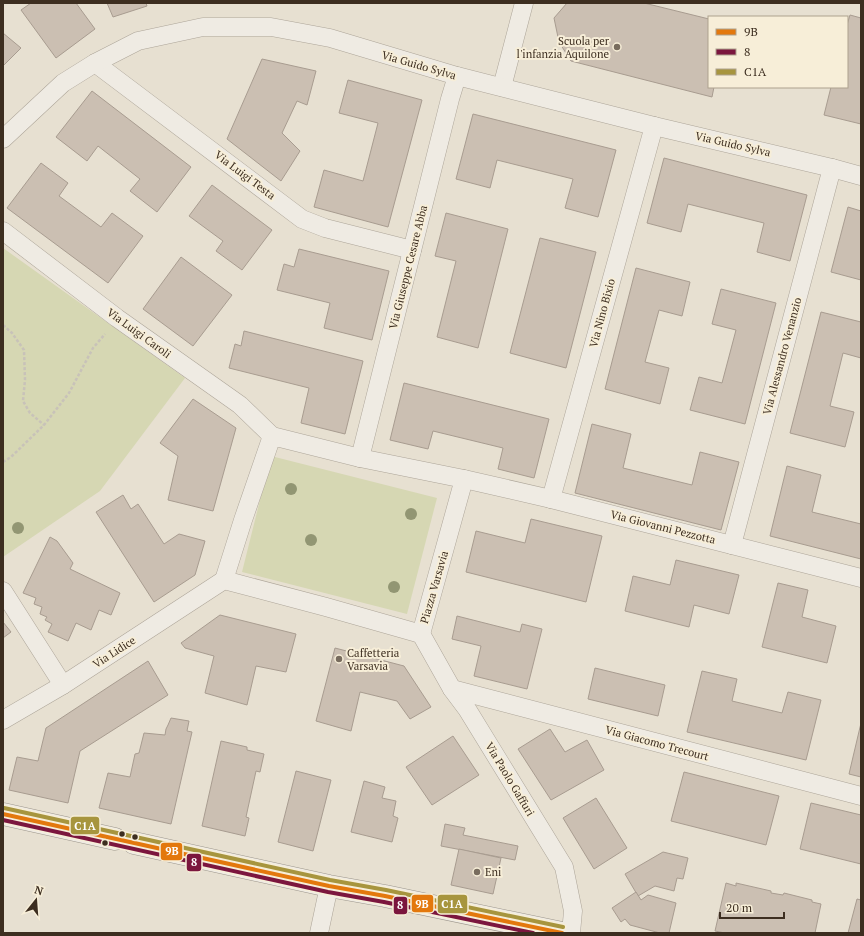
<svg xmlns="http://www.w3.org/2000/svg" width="864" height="936" font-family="'PT Serif',serif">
<rect width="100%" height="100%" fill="#e7e0d1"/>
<g fill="#d6d7b3">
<polygon points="3,248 185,378 100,491 3,557"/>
<polygon points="271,456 437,498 407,614 242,572"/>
</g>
<g fill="#cbbfb2" stroke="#a89c90">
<polygon points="31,3 76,3 95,29 56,58 21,10"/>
<polygon points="107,3 146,3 147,6 113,17"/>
<polygon points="567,3 644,3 709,19 709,87 714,87 712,97 571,61 559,42 554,18"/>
<polygon points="850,15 861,18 861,124 824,115 831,87 847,87 847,25"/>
<polygon points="3,33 21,48 3,66"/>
<polygon points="262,59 316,71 307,105 297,101 282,133 300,151 281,181 227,139"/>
<polygon points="348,80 422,100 388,227 314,207 324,170 363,181 378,123 339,113"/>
<polygon points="92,91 191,167 157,212 130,191 140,179 98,146 87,161 56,137"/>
<polygon points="473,114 616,150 598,217 565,208 573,179 497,160 490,188 456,179"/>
<polygon points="664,158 807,195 790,261 757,252 764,223 688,204 681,232 647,223"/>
<polygon points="41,163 68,183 59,196 101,227 112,213 143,236 108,283 7,208"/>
<polygon points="212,185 272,230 242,270 216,251 223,241 189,216"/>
<polygon points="848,207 861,211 861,280 831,272"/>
<polygon points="446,213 508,229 478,348 437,337 456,261 435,256"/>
<polygon points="540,238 596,252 566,368 510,353"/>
<polygon points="299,249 389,271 372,340 324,328 330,303 277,290 284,264 294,267"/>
<polygon points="181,257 232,295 193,346 143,309"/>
<polygon points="636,268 690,282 682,316 659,310 645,362 669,368 660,404 605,389"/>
<polygon points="721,289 776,303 745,424 690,410 699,377 722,383 736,330 712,324"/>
<polygon points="821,312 861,322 861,358 843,353 830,406 854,412 845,447 790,433"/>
<polygon points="244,331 363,361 345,434 301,423 309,388 229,368 235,344 241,346"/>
<polygon points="404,383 549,419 534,478 498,469 503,448 433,431 428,449 390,440"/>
<polygon points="193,399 236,428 213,511 168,500 178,456 160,443"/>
<polygon points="592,424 631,434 623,468 692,485 700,452 739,462 721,530 575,493"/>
<polygon points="787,466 821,475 812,512 861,524 861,559 770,536"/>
<polygon points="123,495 131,509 138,504 164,544 179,534 205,541 195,575 154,602 96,512"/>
<polygon points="531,519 602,536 586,602 466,572 476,531 525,543"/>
<polygon points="50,537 57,541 73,563 70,569 120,593 111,615 99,610 91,630 76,623 68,641 48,632 52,624 45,620 47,617 40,614 42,607 34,604 36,598 23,593"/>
<polygon points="676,560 739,575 729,614 694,605 689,627 625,611 633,576 670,585"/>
<polygon points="778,583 808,590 802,617 836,626 827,663 762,647"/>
<polygon points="220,615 296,634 286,672 256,666 247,705 205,693 214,656 185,648 181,643"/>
<polygon points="457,616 520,632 522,624 542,629 527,689 474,676 481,646 452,639"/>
<polygon points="3,622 11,632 3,638"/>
<polygon points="335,648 404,666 431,707 410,719 397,701 360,692 351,731 316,721"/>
<polygon points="148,661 168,695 80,751 68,803 9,790 17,757 38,761 46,728"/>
<polygon points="595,668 665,685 658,716 588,699"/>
<polygon points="702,671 737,679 732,701 782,713 788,692 821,700 806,760 687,732"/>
<polygon points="171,718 189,721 187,731 192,732 171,824 99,808 108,773 130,777 135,754 139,753 144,733 165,735 166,729 168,725"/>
<polygon points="861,723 861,777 849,774"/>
<polygon points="550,729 565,752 587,740 604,770 551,800 518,749"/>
<polygon points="453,736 479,775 432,805 406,767"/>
<polygon points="221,741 247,747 247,750 264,754 260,772 256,771 246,817 249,818 245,836 202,826"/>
<polygon points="296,771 331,780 313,851 278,842"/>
<polygon points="684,772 779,796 766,845 671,821"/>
<polygon points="364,781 385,787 382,798 396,801 393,816 398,818 392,842 351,832"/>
<polygon points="596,798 627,848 594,869 563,818"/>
<polygon points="811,803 861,815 861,864 800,849"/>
<polygon points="445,824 465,828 463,835 518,846 515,860 441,846"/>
<polygon points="459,849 501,858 493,894 451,885"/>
<polygon points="663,852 688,858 683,879 677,878 674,891 655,886 638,896 625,874"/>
<polygon points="726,883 736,886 736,883 771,891 771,893 783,895 784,893 812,900 812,902 821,904 815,933 725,933 715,931"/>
<polygon points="636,892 641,900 648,895 676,903 669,933 660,933 630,925 625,919 621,922 612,908"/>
<polygon points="857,899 861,900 861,933 848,933"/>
</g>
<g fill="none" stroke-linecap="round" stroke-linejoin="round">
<defs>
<g id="street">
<polyline points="95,63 302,219 325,228 412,250"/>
<polyline points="502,87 524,3"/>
<polyline points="3,139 63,83 95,63 138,41 203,27 271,27 330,38 457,76 654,126 832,168 861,176"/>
<polyline points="3,231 117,318 240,405 272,436"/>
<polygon points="272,436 360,458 464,479 421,634 326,607 224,580 243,520"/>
<polyline points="360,458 450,99 457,76"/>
<polyline points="464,479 551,499 861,578"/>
<polyline points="551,499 654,126"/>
<polyline points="732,545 832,168"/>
<polyline points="3,591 63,685"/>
<polyline points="421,634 452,689 467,709 564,867 573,911 571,933"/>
<polyline points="452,689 861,796"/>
<polyline points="3,720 63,685 224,580"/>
<polyline points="319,933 329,886"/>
</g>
<g id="secondary">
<polyline points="3,814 115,839"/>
<polyline points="134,843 329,886 385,896 562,933"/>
</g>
</defs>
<use href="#street" stroke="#ada599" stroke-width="19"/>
<use href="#secondary" stroke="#9c958a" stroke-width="23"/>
<g stroke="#c8c2b9" stroke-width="2.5" stroke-dasharray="3 2" stroke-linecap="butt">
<polyline points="3,325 12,333 24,350 25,380 23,401 30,413 44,425"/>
<polyline points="3,462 11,457 44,425 69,393 93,348 105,334"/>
</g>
<use href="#street" stroke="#efebe3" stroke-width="18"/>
<use href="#secondary" stroke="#efebe3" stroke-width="22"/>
<defs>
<polyline id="bus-1" points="3,814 329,886 385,896 562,933"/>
<polyline id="bus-2" points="3,820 328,892 384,902 533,933"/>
<polyline id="bus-3" points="4,808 330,880 386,890 563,927"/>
</defs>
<use href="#bus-1" stroke="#f7eed8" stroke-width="7"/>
<use href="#bus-2" stroke="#f7eed8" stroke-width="7"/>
<use href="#bus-3" stroke="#f7eed8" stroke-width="7"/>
<use href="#bus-1" stroke="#e3780d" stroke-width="4"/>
<use href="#bus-2" stroke="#7b163e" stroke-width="4"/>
<use href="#bus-3" stroke="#a7953e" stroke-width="4"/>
</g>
<g fill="#929673">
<circle cx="291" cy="489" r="6"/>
<circle cx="411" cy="514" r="6"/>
<circle cx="18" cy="528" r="6"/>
<circle cx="311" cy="540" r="6"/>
<circle cx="394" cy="587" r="6"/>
</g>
<g fill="#786c5e" stroke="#f7eed8" stroke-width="1.5">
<circle cx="617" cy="47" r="4"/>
<circle cx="339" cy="659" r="4"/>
<circle cx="477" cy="872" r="4"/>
</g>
<g fill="#3d2e20" stroke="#f7eed8" stroke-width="1.5">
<circle cx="122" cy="834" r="3.5"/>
<circle cx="135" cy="837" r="3.5"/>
<circle cx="105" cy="843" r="3.5"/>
</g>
<g text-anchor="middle" stroke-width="4" stroke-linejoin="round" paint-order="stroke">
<g font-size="11" fill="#3d2e20" stroke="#f7eed8" text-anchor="start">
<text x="609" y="45" text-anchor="end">Scuola per<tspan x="609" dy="13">l'infanzia Aquilone</tspan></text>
<text x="347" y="657">Caffetteria<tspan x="347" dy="13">Varsavia</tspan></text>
<text x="485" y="876">Eni</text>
</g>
<g font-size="11" fill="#3d2e20" stroke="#f7eed8">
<text transform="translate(419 65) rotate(16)" y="4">Via Guido Sylva</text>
<text transform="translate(733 144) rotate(13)" y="4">Via Guido Sylva</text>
<text transform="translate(245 175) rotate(37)" y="4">Via Luigi Testa</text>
<text transform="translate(408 267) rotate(-76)" y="4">Via Giuseppe Cesare Abba</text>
<text transform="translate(602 313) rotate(-75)" y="4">Via Nino Bixio</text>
<text transform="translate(139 333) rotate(36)" y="4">Via Luigi Caroli</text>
<text transform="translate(782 356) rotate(-75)" y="4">Via Alessandro Venanzio</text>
<text transform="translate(663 527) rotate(14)" y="4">Via Giovanni Pezzotta</text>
<text transform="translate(434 587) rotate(-74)" y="4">Piazza Varsavia</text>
<text transform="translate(114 652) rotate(-33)" y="4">Via Lidice</text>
<text transform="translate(657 743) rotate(15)" y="4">Via Giacomo Trecourt</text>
<text transform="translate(510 779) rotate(59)" y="4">Via Paolo Gaffuri</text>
</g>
</g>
<g stroke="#f7eed8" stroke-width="1.5">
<rect x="70" y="816" width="30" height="19" rx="4" fill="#a7953e"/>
<rect x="160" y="842" width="23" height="19" rx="4" fill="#e3780d"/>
<rect x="186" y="853" width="16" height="19" rx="4" fill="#7b163e"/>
<rect x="411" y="894" width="23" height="19" rx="4" fill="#e3780d"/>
<rect x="437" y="894" width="31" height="20" rx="4" fill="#a7953e"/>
<rect x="393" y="896" width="15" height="19" rx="4" fill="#7b163e"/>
</g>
<g font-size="11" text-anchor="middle" font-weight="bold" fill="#fff">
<text x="85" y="830">C1A</text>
<text x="172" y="855">9B</text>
<text x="194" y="866">8</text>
<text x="422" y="908">9B</text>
<text x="452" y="908">C1A</text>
<text x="400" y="909">8</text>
</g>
<rect width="864" height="936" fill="none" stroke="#3d2e20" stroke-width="8"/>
<rect x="708" y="16" width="140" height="72" fill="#f7eed8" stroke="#ada18e"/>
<rect x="716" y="29" width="20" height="6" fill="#e3780d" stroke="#ada18e"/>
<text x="744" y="36" font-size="12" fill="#3d2e20">9B</text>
<rect x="716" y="49" width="20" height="6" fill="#7b163e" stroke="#ada18e"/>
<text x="744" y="56" font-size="12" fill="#3d2e20">8</text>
<rect x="716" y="69" width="20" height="6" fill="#a7953e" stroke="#ada18e"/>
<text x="744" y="76" font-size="12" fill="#3d2e20">C1A</text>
<g transform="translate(36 900) rotate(17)" stroke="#f7eed8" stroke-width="3" paint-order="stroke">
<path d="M0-3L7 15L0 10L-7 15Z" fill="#3d2e20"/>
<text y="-6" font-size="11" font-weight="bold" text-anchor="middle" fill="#3d2e20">N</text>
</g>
<path d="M720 912v6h64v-6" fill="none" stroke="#3d2e20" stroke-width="2"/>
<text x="726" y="912" font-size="12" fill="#3d2e20" stroke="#f7eed8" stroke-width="3" paint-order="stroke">20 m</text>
</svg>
